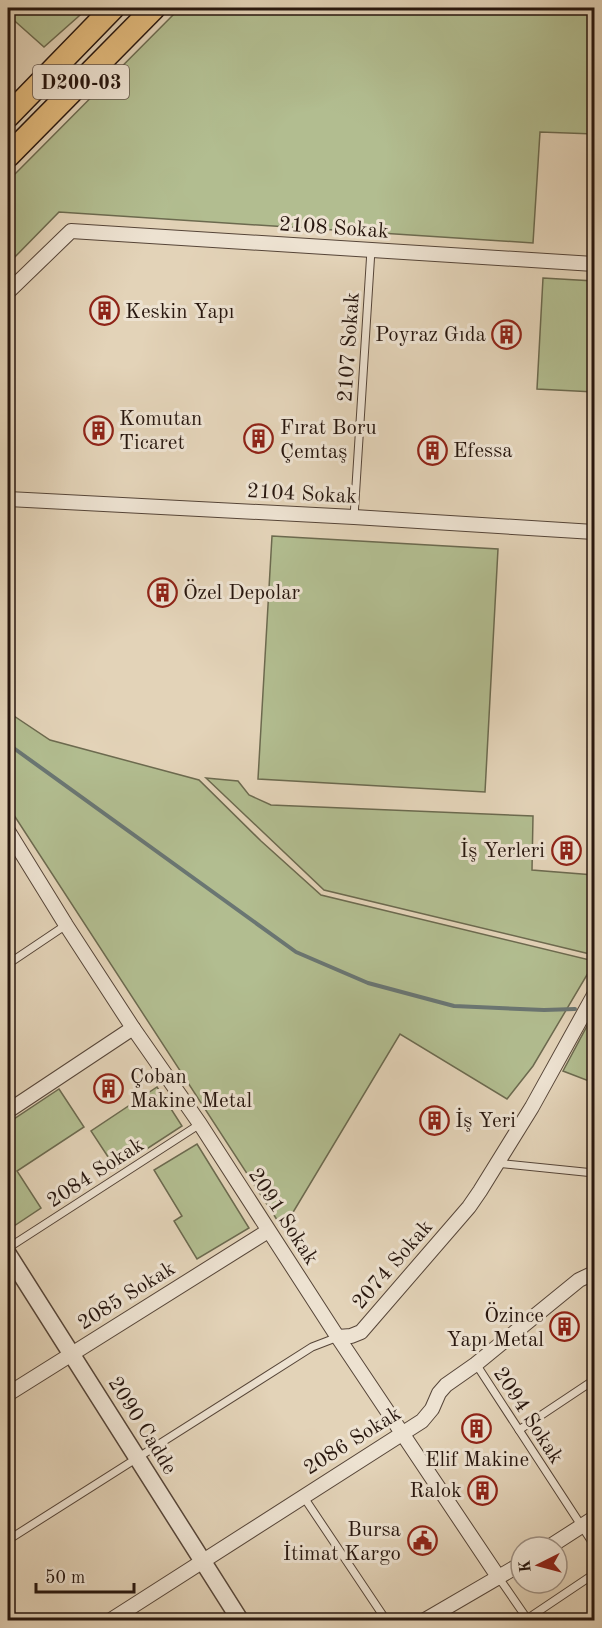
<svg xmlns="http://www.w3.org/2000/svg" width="602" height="1628" font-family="'Old Standard TT',serif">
<rect width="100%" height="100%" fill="#e3d3b8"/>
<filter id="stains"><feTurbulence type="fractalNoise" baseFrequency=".00333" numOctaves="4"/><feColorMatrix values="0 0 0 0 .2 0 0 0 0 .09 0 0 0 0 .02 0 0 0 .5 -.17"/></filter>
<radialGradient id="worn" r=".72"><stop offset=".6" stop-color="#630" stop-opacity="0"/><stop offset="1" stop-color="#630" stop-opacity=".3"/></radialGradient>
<g fill="#b2bd90" stroke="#6c6a4f" stroke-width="1.5">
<polygon points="8,8 88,8 44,47 8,15"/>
<polygon points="180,8 594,8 594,134 540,132 533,243 59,212 8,264 8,181"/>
<polygon points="543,278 594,281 594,392 537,389"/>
<polygon points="272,536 498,549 485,792 258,779"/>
<polygon points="8,712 50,740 199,780 261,841 321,895 594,961 594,963 533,1066 507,1099 400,1034 283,1229 8,806"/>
<polygon points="206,778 238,781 249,795 271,805 533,816 532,870 594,875 594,955 324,890"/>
<polygon points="594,1013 594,1083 563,1071"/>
<polygon points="157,1087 182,1126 116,1169 91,1131"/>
<polygon points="59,1089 84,1127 17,1171 41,1208 14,1226 8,1216 8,1123"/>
<polygon points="197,1144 249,1228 197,1259 174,1221 182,1216 154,1170"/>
</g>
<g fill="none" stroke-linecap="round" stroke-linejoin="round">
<polyline stroke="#6a7673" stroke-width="4" points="8,744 296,952 368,983 454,1006 544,1010 575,1009"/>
<defs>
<g id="service">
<polyline points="354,517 371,250"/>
<polyline points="8,964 66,925"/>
<polyline points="496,1163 594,1173"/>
<polyline points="8,1248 200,1124"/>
<polyline points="476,1364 594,1545"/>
<polyline points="519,1430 594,1380"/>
<polyline points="303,1496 386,1620"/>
<polyline points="8,1540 312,1347 338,1337"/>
<polyline points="499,1578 528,1620"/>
<polyline points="527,1619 594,1574"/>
</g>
<g id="minor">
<polyline points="8,292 71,231 594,264"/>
<polyline points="8,499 354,517 594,532"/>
<polyline points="8,831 66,925 133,1028 200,1124 335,1333 499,1578"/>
<polyline points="8,1111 133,1028"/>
<polyline points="338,1337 351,1336 361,1332 469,1207 480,1191 532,1107 594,995"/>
<polyline points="8,1394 268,1231"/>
<polyline points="549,1547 594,1518"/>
<polyline points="8,1615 11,1620"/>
<polyline points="111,1620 422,1421 432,1409 439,1393 446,1385 476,1364 579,1280 594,1273"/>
<polyline points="425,1620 521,1564"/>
</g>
<polyline id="tertiary" points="8,1254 240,1620"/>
<g id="trunk">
<polyline points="8,116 113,8"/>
<polyline points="8,156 154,8"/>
</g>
</defs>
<use href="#service" stroke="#564538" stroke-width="9"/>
<use href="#minor" stroke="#564538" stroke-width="16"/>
<use href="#tertiary" stroke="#564538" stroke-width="19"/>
<use href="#trunk" stroke="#27160e" stroke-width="25"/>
<use href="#service" stroke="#ede2d1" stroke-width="7"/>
<use href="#minor" stroke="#ede2d1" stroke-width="14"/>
<use href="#tertiary" stroke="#ede2d1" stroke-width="16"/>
<use href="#trunk" stroke="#e2ba7c" stroke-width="22"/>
</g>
<defs>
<symbol id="building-ring" viewBox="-11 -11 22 22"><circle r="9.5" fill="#ede2d1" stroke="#8f2418" stroke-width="1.5"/><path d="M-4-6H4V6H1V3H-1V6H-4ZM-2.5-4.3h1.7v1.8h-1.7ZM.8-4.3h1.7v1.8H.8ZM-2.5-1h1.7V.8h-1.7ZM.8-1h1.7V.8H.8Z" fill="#8f2418"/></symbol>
<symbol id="civic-ring" viewBox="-11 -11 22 22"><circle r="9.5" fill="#ede2d1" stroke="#8f2418" stroke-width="1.5"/><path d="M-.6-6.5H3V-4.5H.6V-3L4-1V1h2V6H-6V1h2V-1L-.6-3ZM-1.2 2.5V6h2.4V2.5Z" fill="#8f2418"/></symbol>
</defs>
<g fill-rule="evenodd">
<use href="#building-ring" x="88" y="294" width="33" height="33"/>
<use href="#building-ring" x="490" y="318" width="33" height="33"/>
<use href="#building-ring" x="82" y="414" width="33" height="33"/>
<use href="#building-ring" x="242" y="422" width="33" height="33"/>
<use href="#building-ring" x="416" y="434" width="33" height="33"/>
<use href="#building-ring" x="146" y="576" width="33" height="33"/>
<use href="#building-ring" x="550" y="834" width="33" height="33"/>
<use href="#building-ring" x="92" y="1072" width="33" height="33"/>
<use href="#building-ring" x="418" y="1104" width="33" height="33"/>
<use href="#building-ring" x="548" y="1310" width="33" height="33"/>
<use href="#building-ring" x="460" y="1412" width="33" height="33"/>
<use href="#building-ring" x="466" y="1474" width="33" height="33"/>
<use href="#civic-ring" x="406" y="1524" width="33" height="33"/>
</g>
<g text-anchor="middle" stroke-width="6" stroke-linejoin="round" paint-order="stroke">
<rect fill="#ede2d1" stroke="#625348" stroke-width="1.5" x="33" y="65" width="96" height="34" rx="4.5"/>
<g font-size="20" font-weight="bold" fill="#27160e">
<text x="81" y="89">D200-03</text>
</g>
<g font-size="21" fill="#27160e" stroke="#ede2d1">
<text transform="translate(334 227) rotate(4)" y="7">2108 Sokak</text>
<text transform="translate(348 347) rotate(-86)" y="7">2107 Sokak</text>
<text transform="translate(302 493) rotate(3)" y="7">2104 Sokak</text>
<text transform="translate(95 1172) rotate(-33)" y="7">2084 Sokak</text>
<text transform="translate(284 1216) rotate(57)" y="7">2091 Sokak</text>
<text transform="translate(392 1264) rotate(-49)" y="7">2074 Sokak</text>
<text transform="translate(126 1295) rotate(-32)" y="7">2085 Sokak</text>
<text transform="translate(529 1415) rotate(57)" y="7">2094 Sokak</text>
<text transform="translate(143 1425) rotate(58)" y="7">2090 Cadde</text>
<text transform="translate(352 1440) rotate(-32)" y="7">2086 Sokak</text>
</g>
<g font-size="21" fill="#27160e" stroke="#ede2d1" text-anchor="start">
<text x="125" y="318">Keskin Yapı</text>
<text x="486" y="341" text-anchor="end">Poyraz Gıda</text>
<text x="119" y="425">Komutan<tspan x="119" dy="24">Ticaret</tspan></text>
<text x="280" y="434">Fırat Boru<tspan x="280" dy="24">Çemtaş</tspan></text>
<text x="453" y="457">Efessa</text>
<text x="183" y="599">Özel Depolar</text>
<text x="545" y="857" text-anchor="end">İş Yerleri</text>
<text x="130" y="1083">Çoban<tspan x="130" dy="24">Makine Metal</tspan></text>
<text x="455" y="1127">İş Yeri</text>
<text x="544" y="1322" text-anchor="end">Özince<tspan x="544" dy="24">Yapı Metal</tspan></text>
<text x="477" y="1466" text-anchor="middle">Elif Makine</text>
<text x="462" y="1497" text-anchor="end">Ralok</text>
<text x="401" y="1536" text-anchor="end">Bursa<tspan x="401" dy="24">İtimat Kargo</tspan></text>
</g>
</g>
<rect width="602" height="1628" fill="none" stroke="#e3d3b8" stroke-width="30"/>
<rect x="9" y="9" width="584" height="1610" fill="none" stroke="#27160e" stroke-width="3"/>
<rect x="15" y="15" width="572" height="1598" fill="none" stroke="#27160e" stroke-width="1.5"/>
<g transform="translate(539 1565) rotate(264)"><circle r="28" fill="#ede2d1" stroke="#9e9083" stroke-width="1.5"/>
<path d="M0-4.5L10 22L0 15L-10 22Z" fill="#8f2418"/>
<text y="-9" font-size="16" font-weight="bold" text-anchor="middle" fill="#27160e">K</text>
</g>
<path d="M36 1583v9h98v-9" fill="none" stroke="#27160e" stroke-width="3"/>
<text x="45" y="1583" font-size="18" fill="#27160e" stroke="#ede2d1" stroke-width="4.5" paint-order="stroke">50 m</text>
<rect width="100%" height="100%" filter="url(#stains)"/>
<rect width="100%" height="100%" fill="url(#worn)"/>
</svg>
